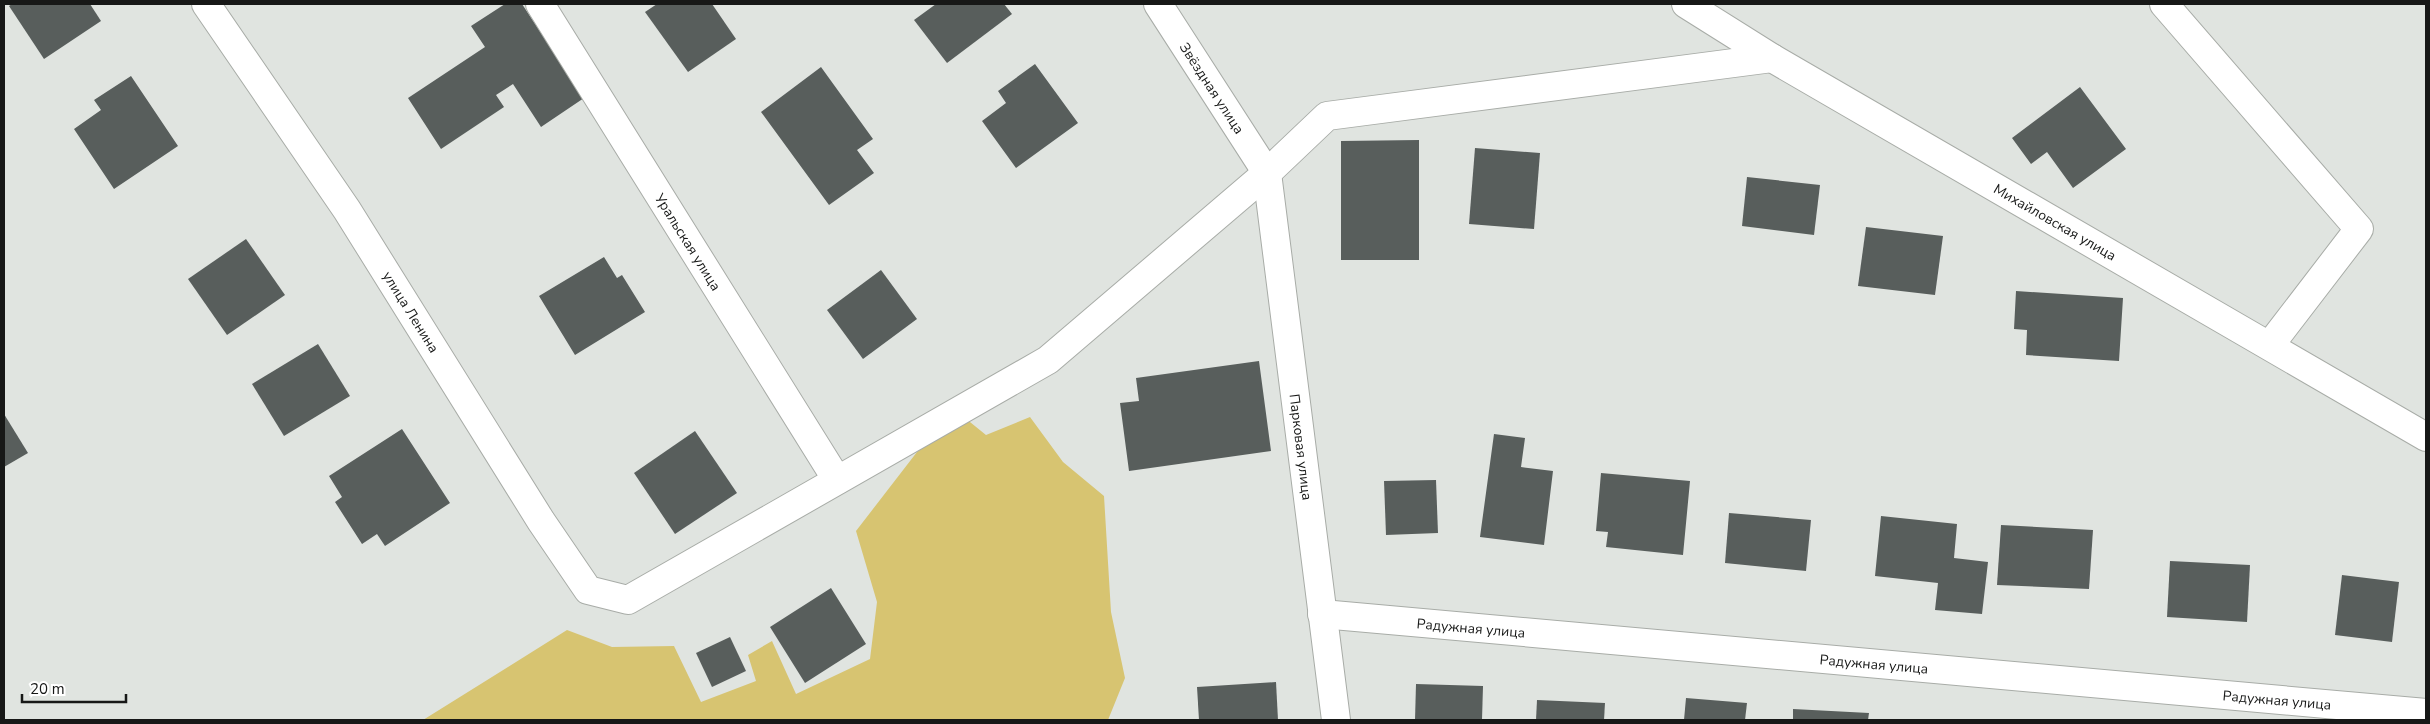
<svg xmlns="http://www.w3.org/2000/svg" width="2430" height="724" font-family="'Nunito Sans',sans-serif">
<rect width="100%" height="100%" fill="#e0e4e0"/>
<polygon fill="#d7c471" points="1030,417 1063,462 1104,496 1111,612 1125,678 1108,720 423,720 567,630 612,647 674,646 701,702 756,681 748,655 772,641 796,694 870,659 877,602 856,531 917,452 965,418 986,435"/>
<g fill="#585e5c">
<polygon points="12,4 90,4 101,21 44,59 9,6"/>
<polygon points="505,4 522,4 584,98 541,127 513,84 496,95 504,107 441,149 408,98 485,47 471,26"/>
<polygon points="657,4 712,4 736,39 688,72 645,12"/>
<polygon points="936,4 1004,4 1012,14 947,63 914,20"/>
<polygon points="1035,64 1078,123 1016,168 982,121 1006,103 998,91"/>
<polygon points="821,67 873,139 857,150 874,173 829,205 761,112"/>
<polygon points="131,76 178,146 114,189 74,129 101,110 94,100"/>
<polygon points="2080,87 2126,149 2073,188 2047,152 2031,164 2012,138"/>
<polygon points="1419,140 1419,260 1341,260 1341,141"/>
<polygon points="1475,148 1540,153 1534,229 1469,224"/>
<polygon points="1747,177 1820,185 1814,235 1742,226"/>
<polygon points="1866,227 1943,236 1935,295 1858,286"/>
<polygon points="246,239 285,295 227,335 188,279"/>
<polygon points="604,257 617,278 622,275 645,312 575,355 539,296"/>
<polygon points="881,270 917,319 863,359 827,310"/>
<polygon points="2016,291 2123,298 2119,361 2026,355 2027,330 2014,329"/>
<polygon points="318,344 350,396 284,436 252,384"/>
<polygon points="1259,361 1271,451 1129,471 1120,403 1139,401 1136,378"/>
<polygon points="4,414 28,453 4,467"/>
<polygon points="402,429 450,503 385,546 377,534 362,544 335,502 342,497 329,476"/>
<polygon points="695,431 737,493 675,534 634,473"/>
<polygon points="1494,434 1525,438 1521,467 1553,471 1544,545 1480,537"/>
<polygon points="1601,473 1690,481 1683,555 1606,547 1608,532 1596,531"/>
<polygon points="1436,480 1438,533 1386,535 1384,481"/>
<polygon points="1729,513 1811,520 1806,571 1725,563"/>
<polygon points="1881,516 1957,524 1954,558 1988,562 1982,614 1935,610 1938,583 1875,576"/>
<polygon points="2001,525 2093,530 2089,589 1997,585"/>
<polygon points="2170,561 2250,565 2247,622 2167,617"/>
<polygon points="2342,575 2399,582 2392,642 2335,635"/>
<polygon points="831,588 866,644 805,683 770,627"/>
<polygon points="730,637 746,671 712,687 696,653"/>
<polygon points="1276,682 1278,720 1199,720 1197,687"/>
<polygon points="1416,684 1483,686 1482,720 1415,720"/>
<polygon points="1686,698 1747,703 1745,720 1684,720"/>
<polygon points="1537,700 1605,703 1604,720 1536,720"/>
<polygon points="1793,709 1869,713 1868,720 1793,720"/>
</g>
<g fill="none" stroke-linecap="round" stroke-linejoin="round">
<defs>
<g id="minor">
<polyline points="206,4 347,210 541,521 588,590 628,600 1048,360 1267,173 1327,116 1772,58"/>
<polyline points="540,4 837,480"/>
<polyline points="1158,4 1267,173 1336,720"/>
<polyline points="1686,4 1772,58 2426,437"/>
<polyline points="2164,4 2359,229 2270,345"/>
<polyline points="1322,614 2426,713"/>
</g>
</defs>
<use href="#minor" stroke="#a8aca7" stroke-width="30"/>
<use href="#minor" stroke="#fff" stroke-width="28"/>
</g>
<g text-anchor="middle" stroke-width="5" stroke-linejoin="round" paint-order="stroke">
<g font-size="14" fill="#171817" stroke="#fff">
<text transform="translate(1212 88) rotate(57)" y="5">Звёздная улица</text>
<text transform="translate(2055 222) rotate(30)" y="5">Михайловская улица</text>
<text transform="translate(688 242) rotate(58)" y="5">Уральская улица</text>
<text transform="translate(411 312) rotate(58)" y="5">улица Ленина</text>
<text transform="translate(1301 447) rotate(83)" y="5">Парковая улица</text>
<text transform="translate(1471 628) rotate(5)" y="5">Радужная улица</text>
<text transform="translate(1874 664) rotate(5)" y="5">Радужная улица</text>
<text transform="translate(2277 700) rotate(5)" y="5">Радужная улица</text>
</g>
</g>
<rect width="2430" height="724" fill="none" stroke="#171817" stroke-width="10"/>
<path d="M22 694v8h104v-8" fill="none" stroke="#171817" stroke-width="2.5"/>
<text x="30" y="694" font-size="15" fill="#171817" stroke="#ffffff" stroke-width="4" paint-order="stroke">20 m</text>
</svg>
